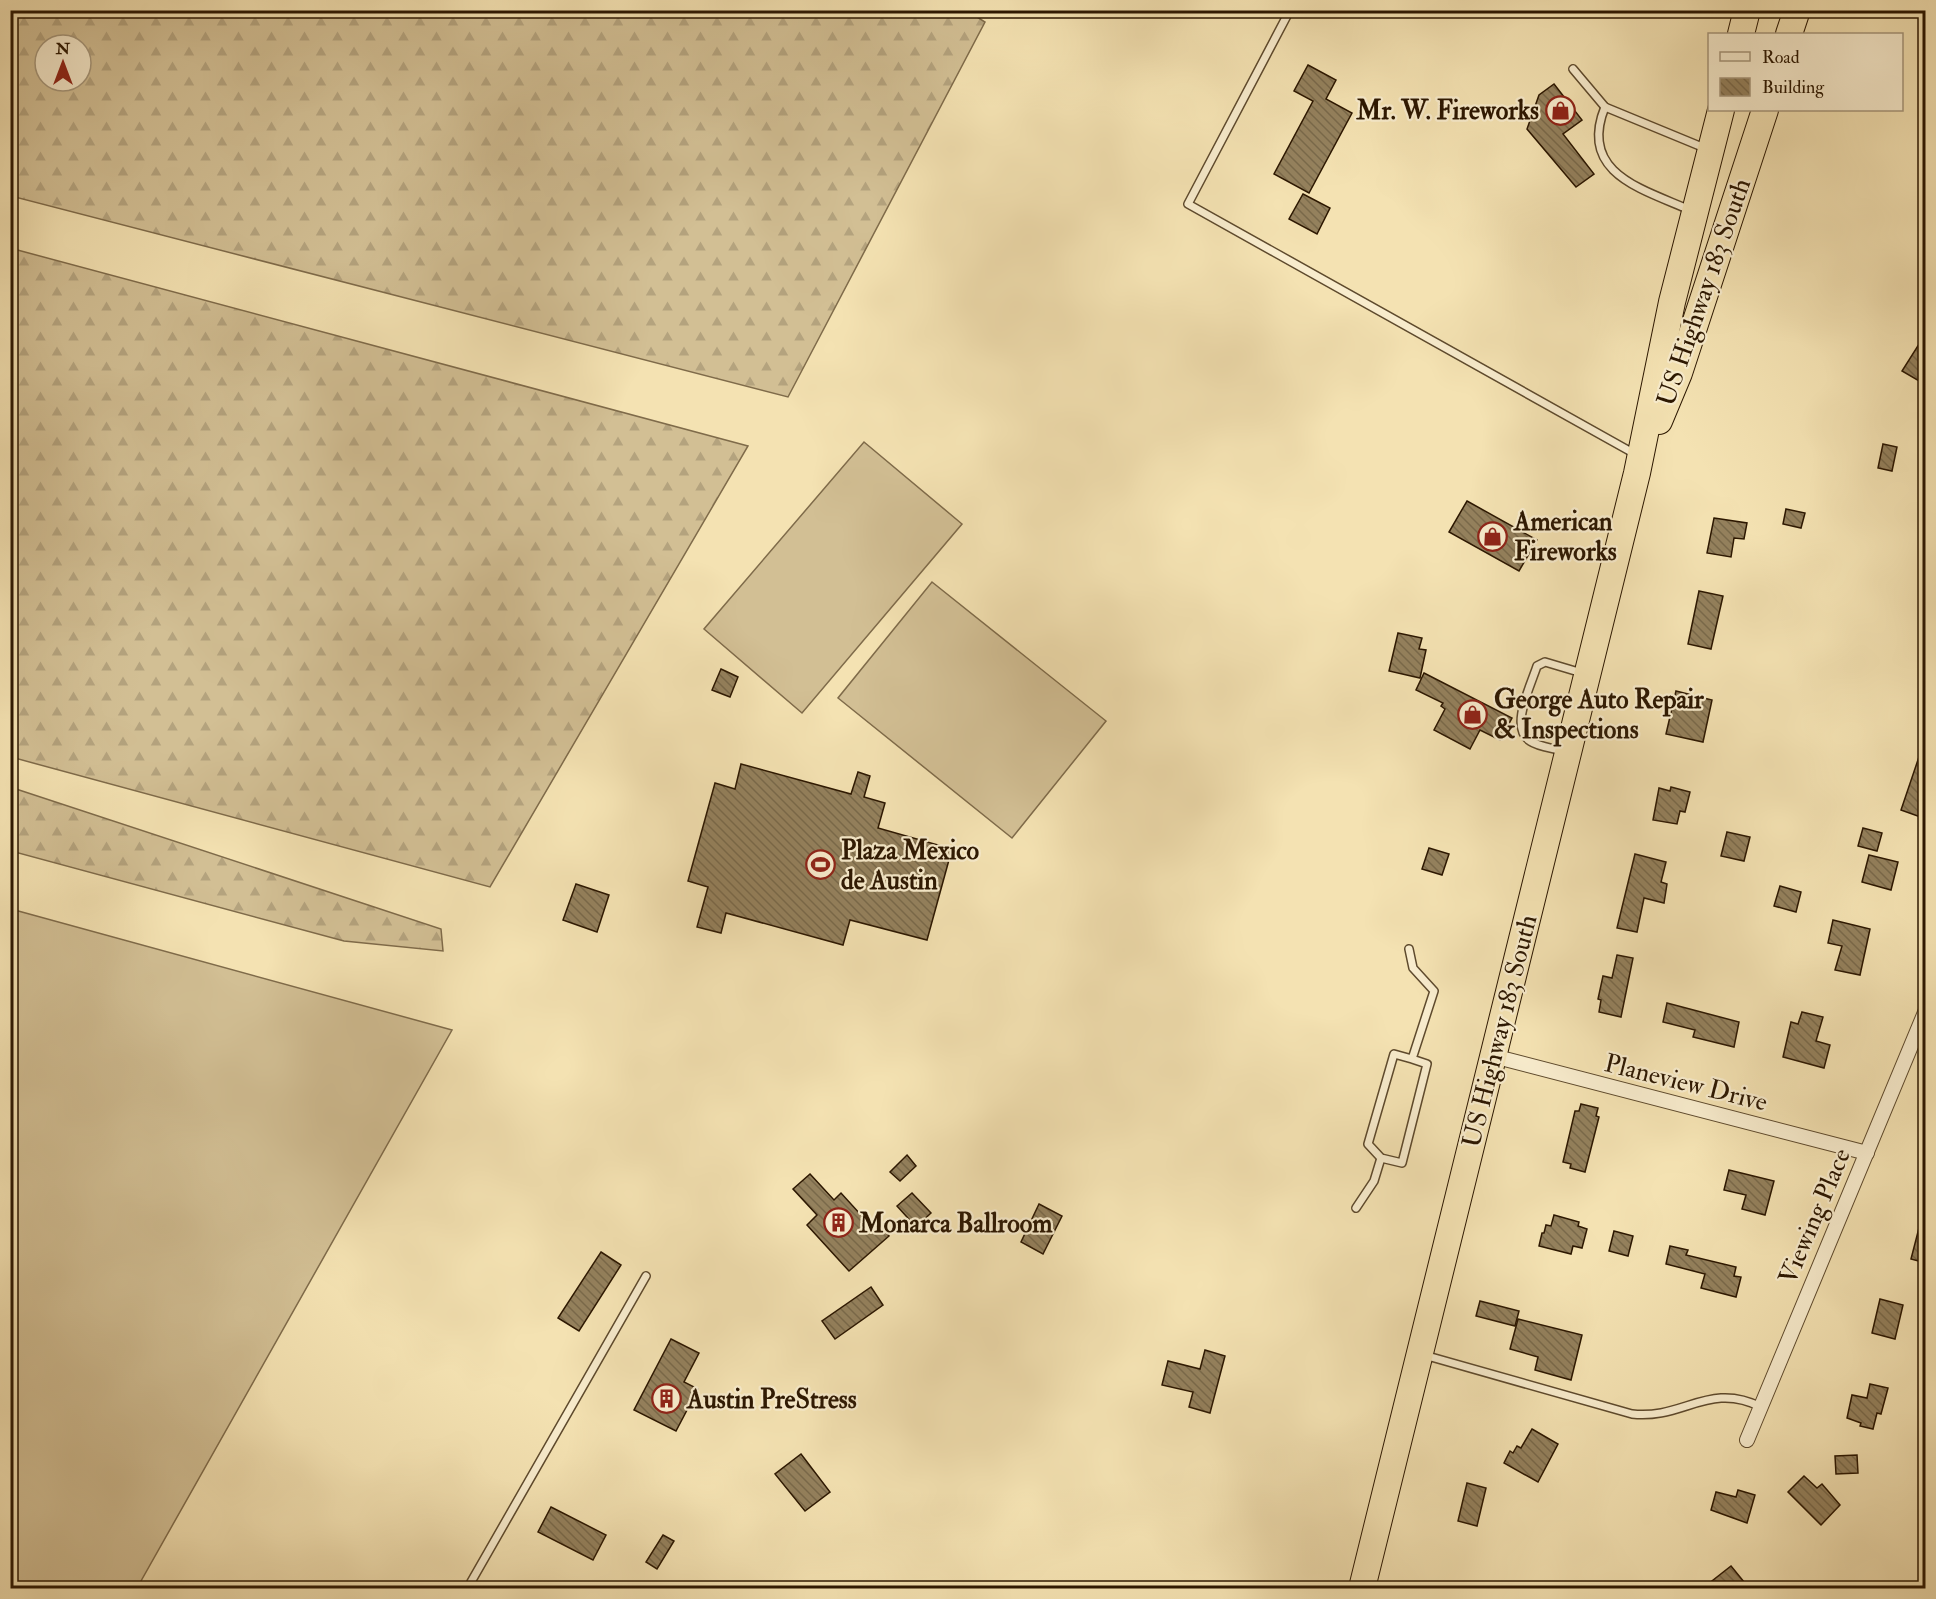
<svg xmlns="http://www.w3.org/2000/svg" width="1936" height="1599" font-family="'IM FELL Double Pica',serif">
<defs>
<pattern id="forest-firs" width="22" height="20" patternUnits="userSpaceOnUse" patternTransform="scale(1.5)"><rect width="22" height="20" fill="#d2bf94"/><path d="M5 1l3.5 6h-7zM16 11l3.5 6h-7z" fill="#b4a37e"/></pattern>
<pattern id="building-back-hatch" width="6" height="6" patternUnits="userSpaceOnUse" patternTransform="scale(1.5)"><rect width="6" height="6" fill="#94815d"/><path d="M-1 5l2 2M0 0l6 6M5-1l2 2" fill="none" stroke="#79694a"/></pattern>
</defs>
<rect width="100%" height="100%" fill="#f4e2b2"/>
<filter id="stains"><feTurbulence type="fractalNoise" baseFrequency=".00333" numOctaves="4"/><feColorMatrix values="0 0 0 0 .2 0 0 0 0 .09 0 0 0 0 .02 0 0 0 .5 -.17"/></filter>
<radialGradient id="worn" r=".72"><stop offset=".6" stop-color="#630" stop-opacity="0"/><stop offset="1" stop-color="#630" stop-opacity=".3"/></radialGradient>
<g fill="#d2bf94" stroke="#7f6b4a" stroke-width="1.5">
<polygon points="864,442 962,524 802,713 704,629"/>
<polygon points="932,582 1106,721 1012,838 838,698"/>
<polygon points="11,909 452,1030 137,1588 11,1588"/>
</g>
<g fill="url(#forest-firs)" stroke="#7f6b4a" stroke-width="1.5" fill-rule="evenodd">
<path d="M 966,10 L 985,22 L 788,397 L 11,196 L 11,11 ZM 45,45 L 81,45 L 81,81 L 45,81 Z"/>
<polygon points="10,248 748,446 490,887 11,757"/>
<polygon points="10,787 441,929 443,951 344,941 11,851"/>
</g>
<g fill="url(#building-back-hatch)" stroke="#2c1701" stroke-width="1.5">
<polygon points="1308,65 1336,80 1326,99 1352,113 1309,193 1274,174 1313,101 1294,91"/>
<polygon points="1554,84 1582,120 1563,134 1594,174 1576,187 1527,129 1539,95"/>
<polygon points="1303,194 1330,208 1317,234 1289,219"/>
<polygon points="1926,333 1926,385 1902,371"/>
<polygon points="1883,444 1897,447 1892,471 1878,468"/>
<polygon points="1467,501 1537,540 1519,571 1449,532"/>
<polygon points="1786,509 1805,513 1801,528 1783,524"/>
<polygon points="1714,518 1747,523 1744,539 1734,538 1731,557 1707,553"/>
<polygon points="1699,591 1723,596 1711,649 1688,644"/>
<polygon points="1398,633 1422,638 1419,649 1426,650 1420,678 1389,671"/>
<polygon points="721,669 738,677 730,697 712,690"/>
<polygon points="1424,673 1512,718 1500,740 1480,730 1470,749 1434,730 1445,709 1441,706 1443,703 1416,690"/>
<polygon points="1676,691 1712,700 1703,742 1666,734"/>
<polygon points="1923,745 1926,745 1926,819 1901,810"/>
<polygon points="741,764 851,794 858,772 870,776 864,797 885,803 878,828 952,849 927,940 850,920 843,945 726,913 721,933 697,927 708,887 688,881 715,783 735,789"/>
<polygon points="1671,787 1690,792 1685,812 1680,811 1677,824 1653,820 1659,788 1670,791"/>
<polygon points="1863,828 1882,833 1877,851 1858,846"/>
<polygon points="1727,832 1750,837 1744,861 1721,856"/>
<polygon points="1429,848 1449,854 1442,875 1422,869"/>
<polygon points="1635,854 1666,862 1661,882 1667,884 1664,903 1644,898 1637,932 1617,928"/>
<polygon points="1869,855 1898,862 1891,890 1862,882"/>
<polygon points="576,884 609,895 597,932 563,920"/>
<polygon points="1780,886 1801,892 1796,912 1774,906"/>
<polygon points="1833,920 1870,929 1860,975 1835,970 1842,946 1828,943"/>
<polygon points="1617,955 1633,958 1621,1017 1599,1012 1601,1000 1598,999 1603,976 1612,978"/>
<polygon points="1667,1003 1739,1022 1734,1047 1693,1037 1695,1030 1663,1022"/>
<polygon points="1802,1012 1823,1017 1816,1041 1830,1045 1824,1068 1783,1057 1791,1022 1798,1024"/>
<polygon points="1581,1104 1598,1108 1596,1116 1599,1117 1585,1172 1570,1168 1571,1164 1563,1162 1575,1111 1579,1111"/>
<polygon points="907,1155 916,1166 900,1181 890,1172"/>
<polygon points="1729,1170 1774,1181 1765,1215 1742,1209 1746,1195 1724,1190"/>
<polygon points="810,1174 834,1200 841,1193 871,1226 876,1221 889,1236 849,1271 807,1225 817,1215 793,1189"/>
<polygon points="912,1193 931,1213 916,1227 897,1206"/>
<polygon points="1039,1204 1062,1216 1043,1254 1021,1242"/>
<polygon points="1554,1215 1579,1222 1578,1226 1587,1229 1582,1248 1573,1246 1571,1254 1539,1246 1542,1233 1544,1233 1546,1225 1551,1226"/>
<polygon points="1921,1220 1926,1221 1926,1263 1911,1259"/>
<polygon points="1614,1231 1633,1236 1628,1256 1609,1251"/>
<polygon points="1670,1246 1688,1250 1686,1255 1736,1267 1734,1276 1741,1277 1736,1297 1701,1288 1705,1274 1666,1264"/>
<polygon points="601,1252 621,1265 579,1331 558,1318"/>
<polygon points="871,1287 883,1305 835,1339 822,1321"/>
<polygon points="1880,1299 1903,1305 1895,1339 1872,1333"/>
<polygon points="1480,1301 1519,1311 1515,1326 1476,1316"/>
<polygon points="1518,1319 1582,1335 1571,1380 1535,1370 1538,1357 1510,1349"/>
<polygon points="671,1339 699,1353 684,1382 698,1389 676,1431 634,1410"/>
<polygon points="1205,1350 1225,1356 1210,1413 1189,1407 1193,1392 1162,1385 1168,1361 1200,1369"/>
<polygon points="1870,1384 1888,1388 1881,1414 1877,1413 1873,1429 1860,1426 1861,1423 1847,1418 1852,1395 1867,1398"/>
<polygon points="1532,1429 1558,1444 1538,1482 1504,1463 1510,1451 1513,1453 1517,1446 1521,1448"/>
<polygon points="801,1454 830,1492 805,1511 775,1474"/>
<polygon points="1857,1455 1858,1473 1836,1474 1835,1456"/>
<polygon points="1804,1476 1817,1488 1822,1484 1840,1505 1821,1525 1788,1492"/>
<polygon points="1467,1483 1486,1488 1477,1526 1458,1521"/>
<polygon points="1738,1490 1755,1495 1747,1523 1711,1510 1716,1492 1736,1497"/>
<polygon points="551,1507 606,1535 593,1560 538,1532"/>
<polygon points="663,1535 674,1541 657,1569 646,1562"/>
<polygon points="1731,1566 1749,1588 1703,1588"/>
</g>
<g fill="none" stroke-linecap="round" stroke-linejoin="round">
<defs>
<g id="lane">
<polyline points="1290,10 1188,204 1635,454"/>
<polyline points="1573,69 1605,107 1707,149"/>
<path d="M 1605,107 C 1578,173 1642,189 1690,210"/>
<path d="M 1562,751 C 1553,748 1539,747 1530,741 C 1509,728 1531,685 1537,666 L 1545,662 L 1582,673"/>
<polyline points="1409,949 1413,968 1434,991 1412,1059 1427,1064 1402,1163 1381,1158 1368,1144 1394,1054 1412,1059"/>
<polyline points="1356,1208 1374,1181 1381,1158"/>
<path d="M 1424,1355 L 1632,1414 C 1683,1420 1709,1381 1761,1407"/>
<polyline points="472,1588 471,1582 646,1276"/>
</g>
<g id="street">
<polyline points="1493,1056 1867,1153"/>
<polyline points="1747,1440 1926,1010"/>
</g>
<g id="highway">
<polyline points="1741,34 1747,10"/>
<polyline points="1789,34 1797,10"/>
<polyline points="1659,421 1679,373 1765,110"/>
<polyline points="1362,1588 1637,473 1672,302 1721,110"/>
</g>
</defs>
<use href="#lane" stroke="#5e4a2d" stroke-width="10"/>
<use href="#street" stroke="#5e4a2d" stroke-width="16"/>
<use href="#highway" stroke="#2c1701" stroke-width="28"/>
<use href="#lane" stroke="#f8eccd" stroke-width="7"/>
<use href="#street" stroke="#f8eccd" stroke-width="14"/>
<use href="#highway" stroke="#f4e2b2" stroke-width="26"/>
</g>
<defs>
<symbol id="shop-ring" viewBox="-11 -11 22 22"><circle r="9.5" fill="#f8eccd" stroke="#8f2418" stroke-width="1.5"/><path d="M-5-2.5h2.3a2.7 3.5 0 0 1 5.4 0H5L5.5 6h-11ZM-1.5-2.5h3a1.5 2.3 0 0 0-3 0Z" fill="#8f2418"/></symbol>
<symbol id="stadium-ring" viewBox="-11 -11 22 22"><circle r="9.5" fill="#f8eccd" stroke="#8f2418" stroke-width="1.5"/><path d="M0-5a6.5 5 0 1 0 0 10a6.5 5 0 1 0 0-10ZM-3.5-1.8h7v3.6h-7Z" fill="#8f2418"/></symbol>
<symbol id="building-ring" viewBox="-11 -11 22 22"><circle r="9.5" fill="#f8eccd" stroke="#8f2418" stroke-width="1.5"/><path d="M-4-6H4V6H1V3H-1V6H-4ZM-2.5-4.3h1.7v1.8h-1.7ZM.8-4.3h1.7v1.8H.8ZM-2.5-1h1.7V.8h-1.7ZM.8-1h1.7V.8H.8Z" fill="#8f2418"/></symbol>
</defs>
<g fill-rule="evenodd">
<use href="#shop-ring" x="1544" y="94" width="33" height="33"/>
<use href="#shop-ring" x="1476" y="520" width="33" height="33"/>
<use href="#shop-ring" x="1456" y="698" width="33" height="33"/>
<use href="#stadium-ring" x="804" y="848" width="33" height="33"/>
<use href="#building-ring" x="822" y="1206" width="33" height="33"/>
<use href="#building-ring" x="650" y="1382" width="33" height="33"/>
</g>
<g text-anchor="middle" stroke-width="4.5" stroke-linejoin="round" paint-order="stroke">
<g font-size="26" font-weight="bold" fill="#2c1701" stroke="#f8eccd" text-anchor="start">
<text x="1539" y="119" text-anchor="end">Mr. W. Fireworks</text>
<text x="1514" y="530">American<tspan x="1514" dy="30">Fireworks</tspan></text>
<text x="1494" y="708">George Auto Repair<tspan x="1494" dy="30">&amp; Inspections</tspan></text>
<text x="841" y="859">Plaza Mexico<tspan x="841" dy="30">de Austin</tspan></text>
<text x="859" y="1232">Monarca Ballroom</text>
<text x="687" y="1408">Austin PreStress</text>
</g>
<g font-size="26" fill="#2c1701" stroke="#f8eccd">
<text transform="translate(1703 292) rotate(-71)" y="9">US Highway 183 South</text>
<text transform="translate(1499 1031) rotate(-76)" y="9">US Highway 183 South</text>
<text transform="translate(1686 1082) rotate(14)" y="9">Planeview Drive</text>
<text transform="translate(1814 1216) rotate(-67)" y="9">Viewing Place</text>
</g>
</g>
<rect width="1936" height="1599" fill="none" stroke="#f4e2b2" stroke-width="36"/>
<rect x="12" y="12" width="1912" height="1575" fill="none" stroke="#2c1701" stroke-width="3"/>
<rect x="18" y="18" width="1900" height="1563" fill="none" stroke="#2c1701" stroke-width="1.5"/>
<rect x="1708" y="33" width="195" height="78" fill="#f8eccd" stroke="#a6977b" stroke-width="1.5"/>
<rect x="1720" y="52" width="30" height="9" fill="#f8eccd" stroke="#a6977b" stroke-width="1.5"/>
<text x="1762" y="63" font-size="18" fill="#2c1701">Road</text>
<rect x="1720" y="78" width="30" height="18" fill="url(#building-back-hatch)" stroke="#a6977b" stroke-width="1.5"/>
<text x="1762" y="93" font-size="18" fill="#2c1701">Building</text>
<g transform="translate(63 63)"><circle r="28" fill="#f8eccd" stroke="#a6977b" stroke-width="1.5"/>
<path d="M0-4.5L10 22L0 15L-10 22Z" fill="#8f2418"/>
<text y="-9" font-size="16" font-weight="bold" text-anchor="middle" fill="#2c1701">N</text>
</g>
<rect width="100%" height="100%" filter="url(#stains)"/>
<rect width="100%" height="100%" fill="url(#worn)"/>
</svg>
